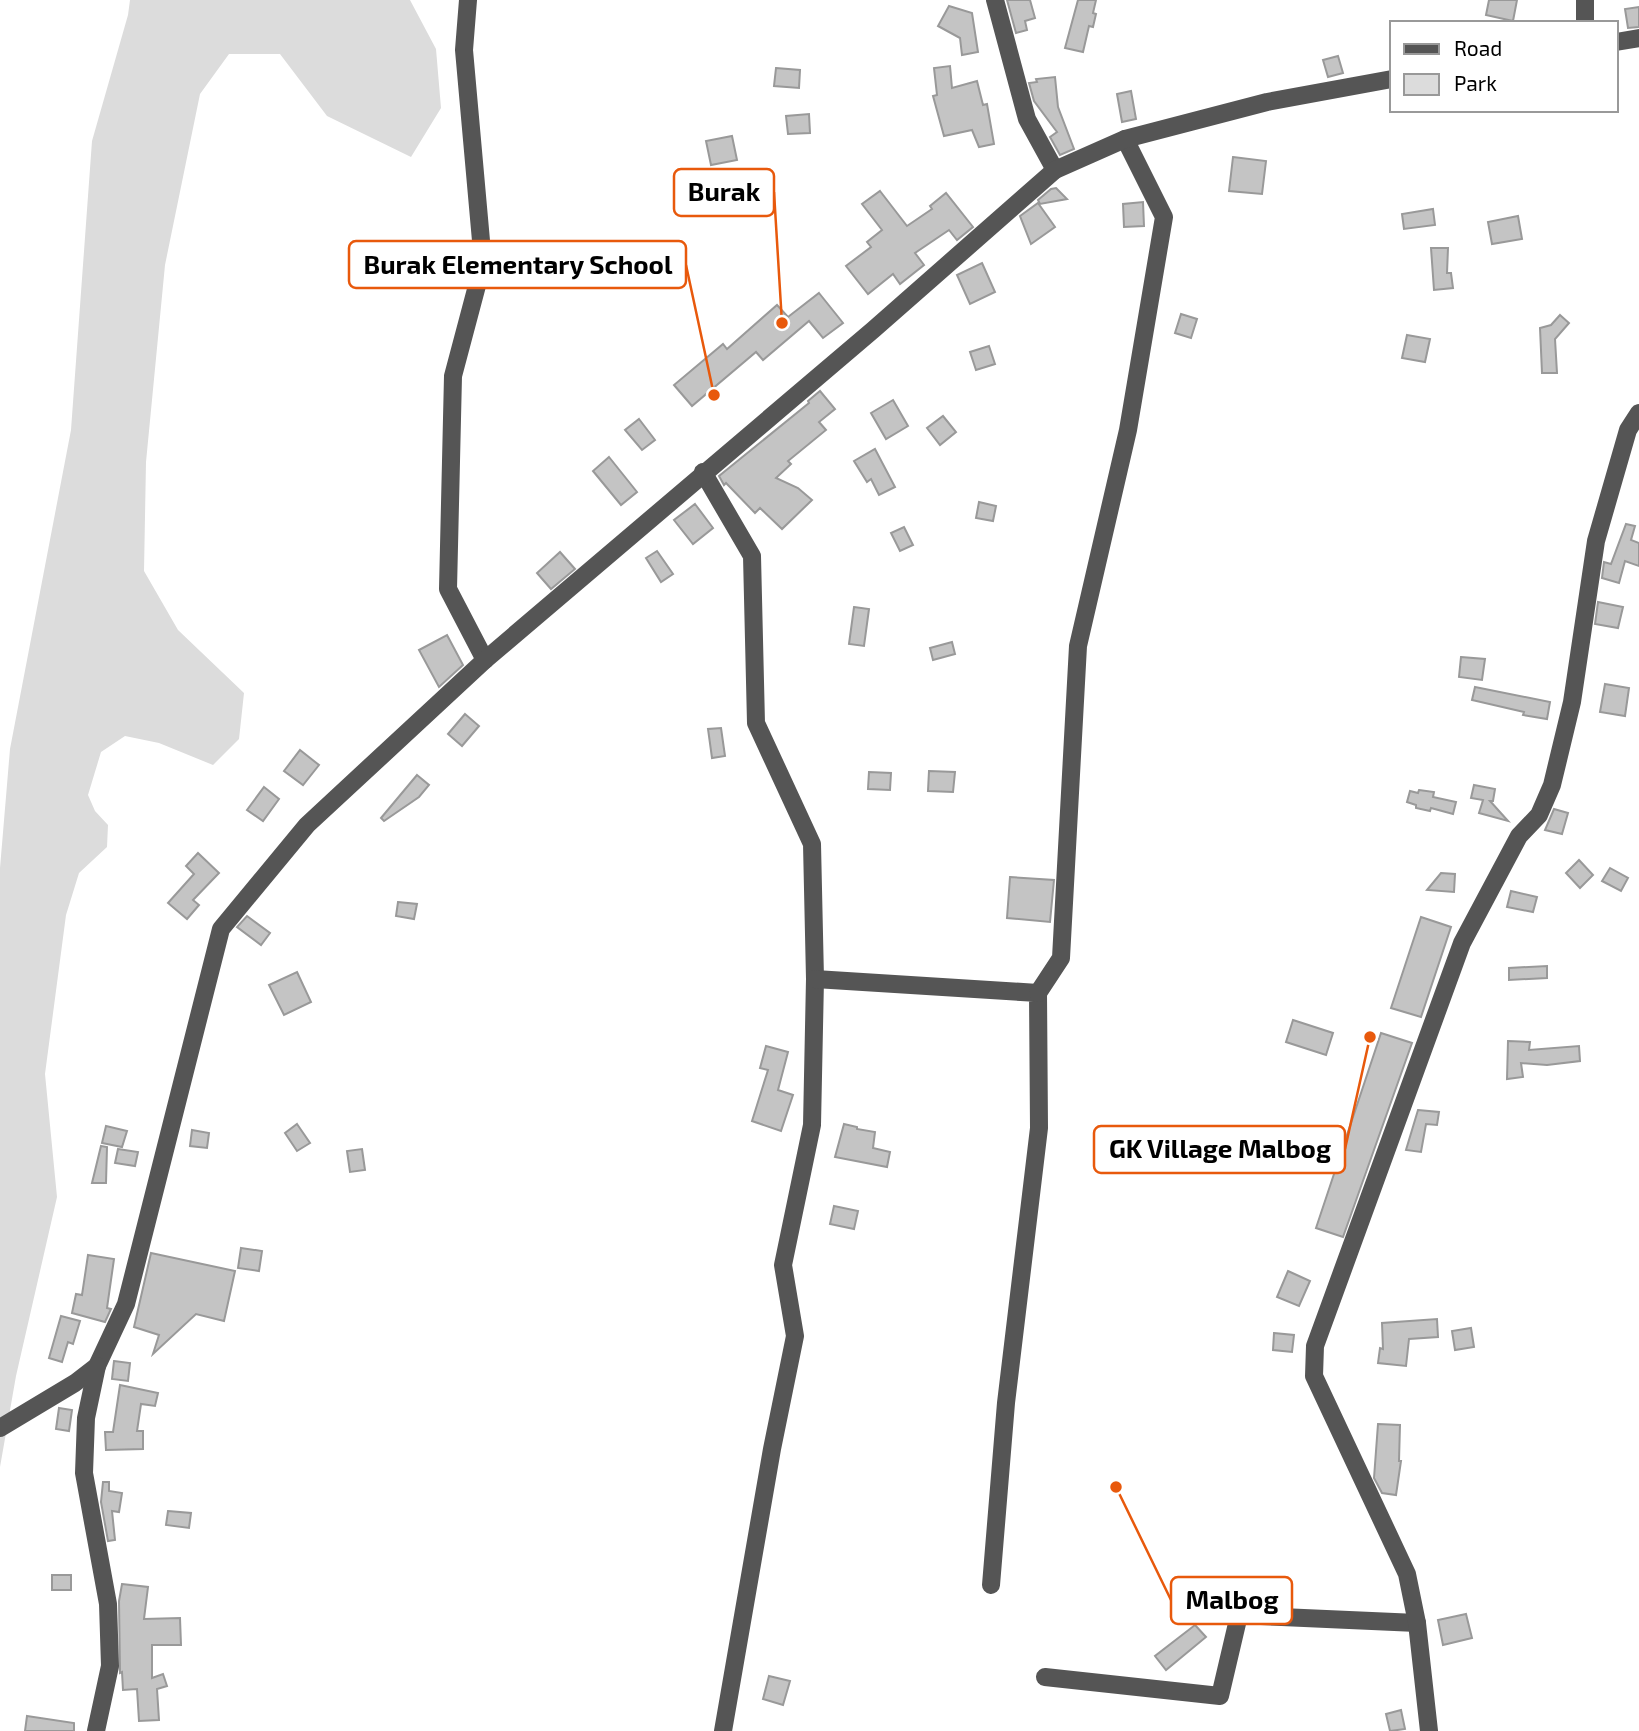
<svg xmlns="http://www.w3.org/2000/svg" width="1639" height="1731" font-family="'Exo 2',sans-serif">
<rect width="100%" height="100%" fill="#fff"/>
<polygon fill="#dcdcdc" points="130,0 410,0 436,49 441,108 411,157 327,116 280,54 229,54 200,94 165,265 146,462 144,571 178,630 244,693 239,739 213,765 159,743 125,736 101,752 88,795 95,811 108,825 107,847 79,873 66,915 45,1074 57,1197 16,1376 0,1467 0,868 10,749 71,430 92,141 128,15"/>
<g fill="#c4c4c4" stroke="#999" stroke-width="2">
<polygon points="1007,0 1030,0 1035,18 1025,21 1027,30 1016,33"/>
<polygon points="1078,0 1096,0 1093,13 1096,14 1093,27 1089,26 1083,52 1065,48"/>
<polygon points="1489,0 1517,0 1513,21 1486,15"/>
<polygon points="949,6 972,13 978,52 962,55 960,38 938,26"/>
<polygon points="1639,7 1639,27 1628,28 1625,9"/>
<polygon points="1338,56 1343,73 1328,77 1323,60"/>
<polygon points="950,66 952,88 977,81 983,105 987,104 994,144 979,147 972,130 944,136 933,96 937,95 934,68"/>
<polygon points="776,68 800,70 799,88 774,86"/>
<polygon points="1055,77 1058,107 1074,149 1060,155 1050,137 1057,132 1034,101 1029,83 1037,82 1036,79"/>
<polygon points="1131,91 1136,119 1122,122 1117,94"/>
<polygon points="809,114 810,133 788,134 786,116"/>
<polygon points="732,136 737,160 711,165 706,141"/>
<polygon points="1233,157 1266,161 1262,194 1229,191"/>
<polygon points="1056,188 1067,199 1040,204 1038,200 1051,189"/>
<polygon points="880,191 907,226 932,209 930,206 946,193 973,227 957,240 949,230 915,253 924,265 900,284 893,274 868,294 846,266 871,247 867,242 882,230 862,204"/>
<polygon points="1143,202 1144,226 1124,227 1123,204"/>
<polygon points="1038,203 1055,227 1031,244 1020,216"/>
<polygon points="1433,209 1435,225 1404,229 1402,214"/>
<polygon points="1518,216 1522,239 1492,244 1488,222"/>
<polygon points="1431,248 1448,248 1447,273 1451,273 1453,288 1434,290"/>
<polygon points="982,263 995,292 970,304 957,275"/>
<polygon points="819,293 843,323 823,338 809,321 763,360 756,352 692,406 674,385 723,344 727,349 777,305 788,317"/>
<polygon points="1181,314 1197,319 1191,338 1175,333"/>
<polygon points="1560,315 1569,323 1555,339 1557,373 1542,373 1540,328 1551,325"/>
<polygon points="1407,335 1430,339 1425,362 1402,358"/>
<polygon points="989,346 995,364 976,370 970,352"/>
<polygon points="820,391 835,409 819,422 826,430 788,461 791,464 776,478 798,488 812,500 782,529 760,508 755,513 726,483 724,485 719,476 809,403 808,401"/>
<polygon points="893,400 908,426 886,439 871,413"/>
<polygon points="943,416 956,432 940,445 927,428"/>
<polygon points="639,419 655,440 642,450 625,430"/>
<polygon points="875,449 895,487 879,495 871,479 867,482 854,461"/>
<polygon points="609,457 637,492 621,505 593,471"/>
<polygon points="979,502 996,506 993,521 976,518"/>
<polygon points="695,504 713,528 693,544 674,520"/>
<polygon points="1626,524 1635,526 1631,540 1639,543 1639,566 1625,561 1619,583 1602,578 1604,562 1611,564"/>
<polygon points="904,527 913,545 900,551 891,533"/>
<polygon points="657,551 673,574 661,582 646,558"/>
<polygon points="560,552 575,569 551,589 537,573"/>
<polygon points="1598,602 1623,607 1618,628 1595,624"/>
<polygon points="854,607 869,609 864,646 849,644"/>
<polygon points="447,635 463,665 439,687 419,650"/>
<polygon points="952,642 955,654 933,660 930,648"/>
<polygon points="1461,657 1485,659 1482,680 1459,677"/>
<polygon points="1605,684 1629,688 1625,716 1600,712"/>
<polygon points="1475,687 1550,702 1547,719 1523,715 1524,712 1472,700"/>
<polygon points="465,714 479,726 462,746 448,734"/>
<polygon points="721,728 725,756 712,758 708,729"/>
<polygon points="300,750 319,765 303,785 284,771"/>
<polygon points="929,771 955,772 953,792 928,791"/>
<polygon points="869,772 891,773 890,790 868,789"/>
<polygon points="417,775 429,785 419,797 384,821 381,818"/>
<polygon points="1474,785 1495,789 1493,801 1490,801 1508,821 1479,813 1483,800 1471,798"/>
<polygon points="264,787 279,799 263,821 247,810"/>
<polygon points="1419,790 1434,792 1433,797 1456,802 1453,814 1431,808 1430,811 1416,808 1416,805 1407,802 1410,791 1418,793"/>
<polygon points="1554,809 1568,813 1562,834 1545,830"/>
<polygon points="198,853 219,873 193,900 199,905 187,919 168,903 194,874 186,866"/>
<polygon points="1579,860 1593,875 1580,888 1566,873"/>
<polygon points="1610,868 1628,878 1621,891 1602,881"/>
<polygon points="1441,873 1455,874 1454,892 1427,890"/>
<polygon points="1010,877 1054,880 1050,922 1007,918"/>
<polygon points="1511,891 1537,897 1533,912 1507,907"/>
<polygon points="398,902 417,904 414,919 396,916"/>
<polygon points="247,916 270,933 261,945 237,927"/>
<polygon points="1421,917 1451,927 1421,1017 1391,1008"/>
<polygon points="1547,966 1547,978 1509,980 1509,968"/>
<polygon points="297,972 311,1002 284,1015 269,985"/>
<polygon points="1293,1020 1333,1033 1326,1055 1286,1042"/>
<polygon points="1381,1033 1412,1043 1343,1237 1316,1228"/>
<polygon points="1508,1041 1530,1042 1529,1050 1579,1046 1580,1061 1547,1065 1521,1063 1523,1077 1507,1079"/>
<polygon points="766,1046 788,1052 778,1090 793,1095 781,1131 752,1121 768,1070 760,1068"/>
<polygon points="1418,1110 1439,1112 1437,1125 1426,1124 1421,1152 1406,1150"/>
<polygon points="297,1124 310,1143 297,1151 285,1133"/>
<polygon points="844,1124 857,1127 857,1129 875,1132 873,1148 890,1152 887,1167 835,1157"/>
<polygon points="106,1126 127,1131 122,1147 102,1143"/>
<polygon points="192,1130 209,1133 207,1148 190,1146"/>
<polygon points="101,1146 107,1147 106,1183 92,1183"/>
<polygon points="118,1149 138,1152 135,1166 115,1163"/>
<polygon points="362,1149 365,1170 350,1172 347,1151"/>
<polygon points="834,1206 858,1211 854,1229 830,1224"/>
<polygon points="241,1248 262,1251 259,1271 238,1268"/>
<polygon points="151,1253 235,1271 224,1321 196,1314 153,1354 159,1335 134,1327"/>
<polygon points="88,1255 114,1259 107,1308 111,1309 105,1322 72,1313 76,1294 82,1295"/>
<polygon points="1288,1271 1310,1281 1299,1306 1277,1297"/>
<polygon points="61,1316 80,1321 73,1344 68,1342 62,1362 49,1358"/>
<polygon points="1437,1319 1438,1337 1409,1339 1406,1366 1378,1363 1380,1348 1383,1349 1382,1323"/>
<polygon points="1471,1328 1474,1347 1455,1350 1452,1331"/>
<polygon points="1274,1333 1294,1335 1292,1352 1273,1350"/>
<polygon points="114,1361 130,1363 128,1381 112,1379"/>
<polygon points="120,1385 158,1393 155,1406 141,1404 137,1431 143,1431 143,1449 106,1450 105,1432 113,1432"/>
<polygon points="59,1408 72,1410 69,1431 56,1429"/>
<polygon points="1378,1424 1400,1425 1399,1461 1401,1461 1396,1495 1382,1493 1374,1478"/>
<polygon points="103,1482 109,1482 109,1491 122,1493 119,1512 112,1511 115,1540 108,1541 101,1502"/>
<polygon points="168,1511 191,1513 189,1528 166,1525"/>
<rect x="52" y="1575" width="19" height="15"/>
<polygon points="122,1584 148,1587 144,1619 180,1618 181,1645 152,1645 152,1678 163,1674 167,1686 157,1689 159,1720 139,1721 137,1689 123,1690 122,1672 120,1673 119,1601"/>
<polygon points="1466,1614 1472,1638 1443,1645 1438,1620"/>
<polygon points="1195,1625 1206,1637 1166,1670 1155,1656"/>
<polygon points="769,1676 790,1681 783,1705 763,1699"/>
<polygon points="1401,1710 1405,1729 1390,1731 1386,1714"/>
<polygon points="27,1716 74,1723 74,1731 25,1731"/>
</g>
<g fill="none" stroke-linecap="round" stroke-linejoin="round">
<g stroke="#555" stroke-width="18">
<polyline points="468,0 464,50 483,263 453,376 448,589 485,660"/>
<polyline points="995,0 1027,119 1055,170"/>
<polyline points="1585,23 1585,0"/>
<polyline points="1616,42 1639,38"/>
<polyline points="703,472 752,556 756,723 812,844 815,979 812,1125 783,1265 795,1336 772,1449 723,1731"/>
<polyline points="815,979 1038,993 1039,1128 1006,1403 991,1585"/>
<polyline points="1038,993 1061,958 1078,646 1128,430 1164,217 1125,139"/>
<polyline points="0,1428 75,1383 97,1366 126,1304 221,929 307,825 485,660 873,330 1055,170 1125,139 1267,102 1392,79"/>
<polyline points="1045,1677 1220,1696 1239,1615 1417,1623"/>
<polyline points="96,1731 110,1666 108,1604 84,1473 86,1418 97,1366"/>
<polyline points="1429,1731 1417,1623 1407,1574 1314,1376 1315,1346 1462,943 1519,836 1539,815 1552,785 1572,702 1596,541 1628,430 1639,413"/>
</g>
</g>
<path fill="none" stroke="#e8590c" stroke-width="2.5" d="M782 323L774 192M714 395L686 265M1370 1037L1345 1149M1116 1487L1171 1600"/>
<g fill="#e8590c" stroke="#fff" stroke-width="2.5">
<circle cx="782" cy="323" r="7"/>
<circle cx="714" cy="395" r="7"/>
<circle cx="1370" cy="1037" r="7"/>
<circle cx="1116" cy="1487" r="7"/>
</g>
<g fill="#fff" stroke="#e8590c" stroke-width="2.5">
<rect x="674" y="169" width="100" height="47" rx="7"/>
<rect x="349" y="241" width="337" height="47" rx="7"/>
<rect x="1094" y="1126" width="251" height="47" rx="7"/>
<rect x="1171" y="1577" width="121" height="47" rx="7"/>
</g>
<g font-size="26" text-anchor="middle" font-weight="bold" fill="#000">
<text x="724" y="201">Burak</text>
<text x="518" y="274">Burak Elementary School</text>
<text x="1220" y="1158">GK Village Malbog</text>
<text x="1232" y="1609">Malbog</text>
</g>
<rect x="1390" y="21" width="228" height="91" fill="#ffffff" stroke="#999999" stroke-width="2"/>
<rect x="1404" y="44" width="35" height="10" fill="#555555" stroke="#999999" stroke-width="2"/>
<text x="1454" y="56" font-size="21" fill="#000000">Road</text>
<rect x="1404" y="74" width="35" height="21" fill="#dcdcdc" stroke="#999999" stroke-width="2"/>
<text x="1454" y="91" font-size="21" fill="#000000">Park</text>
</svg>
